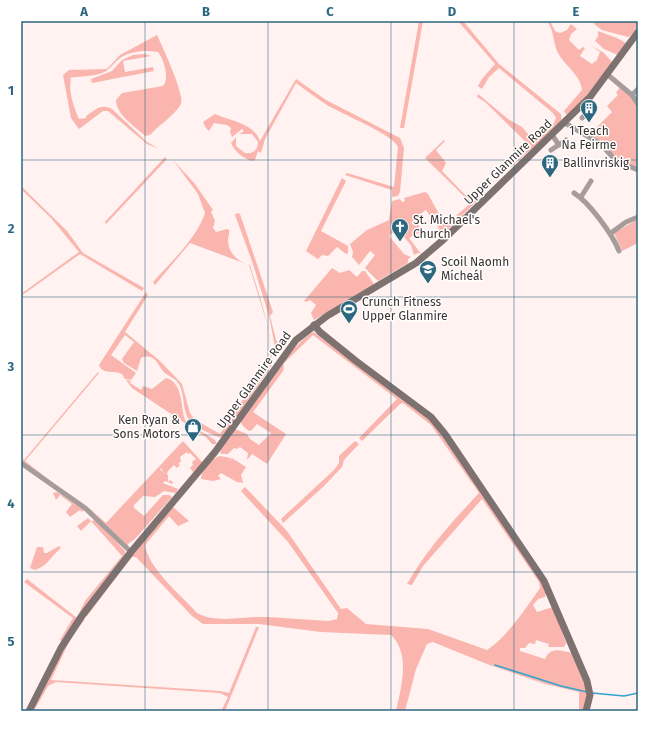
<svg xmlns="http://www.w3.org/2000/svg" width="659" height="732" font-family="'Fira Sans',sans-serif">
<rect width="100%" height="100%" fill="#fff2f0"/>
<g fill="#fab5ae">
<polygon points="419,21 423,21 404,128 400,128"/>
<polygon points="458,21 463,21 499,64 561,114 562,122 511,167 510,165 531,147 485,102 477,97 478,94 508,119 522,127 534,141 554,123 556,118 553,113 499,68 489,77 482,89 478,86 482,79 495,64"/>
<path d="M 547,21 L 550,21 L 555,31 L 560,33 L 567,30 L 571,24 L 577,29 L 571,34 L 569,40 L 579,50 L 583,47 L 585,48 L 580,56 L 592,64 L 595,61 L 596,62 L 600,52 L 590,45 L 604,53 L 613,63 L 594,88 L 569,114 L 566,114 L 564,111 L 582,90 C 580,73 564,66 557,51 C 553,41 554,30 547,21 Z"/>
<path d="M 596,21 L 638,21 C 638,26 633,35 628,37 L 602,30 L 594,24 Z"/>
<polygon points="598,31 617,38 626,43 618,55 604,49 595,41 598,36"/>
<path d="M 157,35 C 162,46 185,95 181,104 C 176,114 158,126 150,135 L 145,136 C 135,126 116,115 116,100 L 122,93 L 163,86 C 170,80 164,59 158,52 C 146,50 129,51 119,59 C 112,65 108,72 99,74 C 89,77 77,76 69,78 L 71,79 C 68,91 74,108 79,119 L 86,118 L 86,116 C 95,110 101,103 112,109 L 147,142 L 159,149 L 147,144 L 108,111 L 103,111 L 79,129 L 71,118 L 63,75 L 69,70 L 107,69 L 120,55 Z"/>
<polygon points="145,54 151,56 123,61 125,72 153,67 154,71 92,83 91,79 112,71 122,60 133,55"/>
<path d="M 296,79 L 326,100 L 400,138 L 404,148 L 400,192 L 398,196 L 392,197 L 392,190 L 345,175 L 347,173 L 394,187 L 398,147 C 394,135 340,113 327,105 C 316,98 306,90 296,83 L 265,139 L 261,153 L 258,151 L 255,160 L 251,161 C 242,157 235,152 231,143 L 236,137 L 236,146 L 245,153 C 253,154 258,150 258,142 L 252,134 L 239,134 L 244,131 L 242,129 L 232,137 L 230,132 L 231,128 L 227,125 L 214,123 L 209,131 L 206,128 L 203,122 L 215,114 C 230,121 254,123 260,141 Z"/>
<polygon points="620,87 631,97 638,108 638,168 619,161 600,141 590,134 612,112 607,106 618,95 616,93"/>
<polygon points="444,140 445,141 436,150 446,163 442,171 472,202 477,197 479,199 443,234 441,234 435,219 426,223 432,219 426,210 414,218 422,231 409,238 421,254 418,253 414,255 411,245 397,229 389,236 404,254 411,257 408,259 408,263 378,281 365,268 375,255 370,251 359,265 352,257 353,252 350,244 367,230 389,220 392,201 400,199 402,202 405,201 404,198 425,192 428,194 445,225 471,203 425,158"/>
<polygon points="165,157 167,159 106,224 105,222"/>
<path d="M 173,160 L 195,184 L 213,210 L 211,212 L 215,221 L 213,228 L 216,232 L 227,229 L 229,230 C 230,233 228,236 228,240 C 228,253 238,262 250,265 C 260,298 272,330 272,365 L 222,438 C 213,435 198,429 190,421 C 182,411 185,397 180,386 C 176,377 166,376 162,370 C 157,362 153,353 141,358 L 137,371 L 124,363 L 122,359 L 134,342 L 125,335 L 111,355 L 136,373 L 131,380 L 125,379 L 122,374 C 115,370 102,375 99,365 L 146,292 L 148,295 L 125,332 L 160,361 L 182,384 L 190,413 L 194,419 L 220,434 L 250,389 L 270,364 L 271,349 L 268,327 L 249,265 L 190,243 L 155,285 L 153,282 C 170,263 197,238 205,213 L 198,194 Z"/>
<polygon points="342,178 346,181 321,231 348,246 348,253 346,254 337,247 328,256 322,255 318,259 306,251"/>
<polygon points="21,186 67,231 83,253 144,288 142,291 80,254 21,296 21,294 79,252 51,218 21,189"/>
<polygon points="237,213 240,214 273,312 270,316 276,340 283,350 276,352 269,316 252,261 235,215"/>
<polygon points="638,219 638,243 622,251 614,233"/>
<polygon points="332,268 340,273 349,270 357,277 362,271 365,271 374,284 314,320 311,313 316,305 310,300 306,302 304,301"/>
<path d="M 314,332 L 433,422 L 538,574 L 546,593 L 545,597 L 538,599 L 533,605 L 537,612 L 553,607 L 566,643 L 564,647 L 548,647 L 549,644 L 536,640 L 535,644 L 529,643 L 525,648 L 520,648 L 520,651 L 545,659 C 551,646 561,651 572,653 L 588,693 L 583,711 L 579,711 L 579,692 L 545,684 L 487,664 L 433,642 L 427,644 L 416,669 L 405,711 L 396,711 C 401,688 411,654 391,635 L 321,632 L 259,624 L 203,624 L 192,616 L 136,557 L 132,557 L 87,616 L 85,615 L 105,588 L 173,507 L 189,521 L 178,526 L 169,516 L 145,545 C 148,568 181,595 197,613 C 216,624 246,616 267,617 C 288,618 308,620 329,621 L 337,619 L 338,613 L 288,542 L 241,491 L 245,487 L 287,531 L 341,609 L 347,608 L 366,624 L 428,629 L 487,650 C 507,637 526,608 540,588 L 539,582 L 482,499 L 423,566 L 412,585 L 407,584 C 427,549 452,522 479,493 L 431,425 L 403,403 L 400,404 L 362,441 L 359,438 L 397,399 L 313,335 L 283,364 L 284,366 L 283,371 L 253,412 L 286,434 L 267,464 L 252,454 L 247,460 L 248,453 L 240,447 L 237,449 L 234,448 L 228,454 L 221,454 L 220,450 L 235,429 L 247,434 L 250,439 L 259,445 L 271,433 L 257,424 L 252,430 L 249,431 L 243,426 L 240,421 C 255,401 295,339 314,332 Z"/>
<polygon points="98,372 99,373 25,461 57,486 23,462 21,457 24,460"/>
<path d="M 166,378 C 182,382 181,404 184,417 L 186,422 L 215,440 L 217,444 L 212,444 L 206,437 L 132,388 L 126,380 L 131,381 L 130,383 L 141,390 L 143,386 L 152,389 Z"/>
<polygon points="183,441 203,463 193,472 190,468 193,465 192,462 196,459 190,453 188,454 187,452 180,457 181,461 178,464 180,465 177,468 174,465 168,471 167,474 162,471 162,468 160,470 168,475 168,482 170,480 173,482 172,484 165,481 163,483 178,489 176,493 164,491 155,497 143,496 134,505 134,508 144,516 163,495 169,495 172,497 136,538 128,544 128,546 95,514 61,488 89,508 106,523"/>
<polygon points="355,441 359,444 344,460 342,467 323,487 283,523 281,519 334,470 339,463 339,456"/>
<path d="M 220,456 L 231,458 L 228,462 L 232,458 L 246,467 L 241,475 L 243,483 L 237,482 L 221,473 L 218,476 L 221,479 L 213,481 L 201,479 C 201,471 212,458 220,456 Z"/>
<polygon points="57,492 84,510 82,512 80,510 70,517 66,512 72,504 60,495 56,500 53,493"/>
<polygon points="88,518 91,521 96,520 125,551 125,554 80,614 79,613 85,601 122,556 91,521 81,531 77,526"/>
<path d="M 59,546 L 61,548 C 50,557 49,565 35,570 L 30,568 L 37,547 L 43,547 L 44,553 L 47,553 Z"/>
<polygon points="27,579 77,618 61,641 60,640 73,618 24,582"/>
<polygon points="83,618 85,619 69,642 51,680 220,691 229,693 256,627 259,627 225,711 221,711 228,697 220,693 56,682 48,686 35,709 34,708 52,670"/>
</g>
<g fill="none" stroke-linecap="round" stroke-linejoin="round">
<g stroke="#31a4cd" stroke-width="1.5">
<polyline points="495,665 561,686 587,692"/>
<polyline points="592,693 624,696 638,693"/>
</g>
<g stroke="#a59c9b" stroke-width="5">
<polyline points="608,75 632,95 638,104"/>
<polyline points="632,95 638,89"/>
<polyline points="582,118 591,108"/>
<polyline points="565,123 601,144 616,161 638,170"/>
<polyline points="552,135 559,145"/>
<polyline points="551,150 566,140"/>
<path d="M 574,193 C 589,202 613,235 619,251"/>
<polyline points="581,197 591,181"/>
<polyline points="611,233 626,222 638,217"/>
<polyline points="21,463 85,508 131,552"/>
</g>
<g stroke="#7e7270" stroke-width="7">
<polyline points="314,325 320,332 356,361 431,417 445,434 544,581 587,681 590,695 586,711"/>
<polyline points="29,711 61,648 81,617 131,552 215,452 296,340 327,316 416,263 443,240 590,97 638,32"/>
</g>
</g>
<path fill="none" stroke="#2b677f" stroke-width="1" stroke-opacity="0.55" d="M 145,21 L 145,711M 268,21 L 268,711M 391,21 L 391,711M 514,21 L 514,711M 21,160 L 638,160M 21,297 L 638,297M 21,435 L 638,435M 21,572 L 638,572"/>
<defs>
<symbol id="building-pin" viewBox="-11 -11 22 30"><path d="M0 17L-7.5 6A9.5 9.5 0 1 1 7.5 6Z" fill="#2b677f" stroke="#fff"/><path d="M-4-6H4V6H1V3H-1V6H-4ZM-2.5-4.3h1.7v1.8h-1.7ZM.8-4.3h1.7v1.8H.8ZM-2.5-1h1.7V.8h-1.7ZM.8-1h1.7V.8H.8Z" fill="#fff"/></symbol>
<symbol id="church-pin" viewBox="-11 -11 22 30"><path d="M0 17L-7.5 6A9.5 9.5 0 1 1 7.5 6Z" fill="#2b677f" stroke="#fff"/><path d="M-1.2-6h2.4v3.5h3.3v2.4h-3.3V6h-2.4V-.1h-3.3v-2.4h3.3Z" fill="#fff"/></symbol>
<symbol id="school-pin" viewBox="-11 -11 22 30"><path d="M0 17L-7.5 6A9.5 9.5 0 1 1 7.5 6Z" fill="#2b677f" stroke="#fff"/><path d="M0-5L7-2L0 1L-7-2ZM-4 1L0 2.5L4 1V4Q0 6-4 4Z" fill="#fff"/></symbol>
<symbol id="stadium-pin" viewBox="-11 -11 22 30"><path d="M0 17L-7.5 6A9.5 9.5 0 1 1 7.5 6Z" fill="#2b677f" stroke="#fff"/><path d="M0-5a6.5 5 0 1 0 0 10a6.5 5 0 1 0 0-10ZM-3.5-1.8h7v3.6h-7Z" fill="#fff"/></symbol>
<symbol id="shop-pin" viewBox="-11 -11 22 30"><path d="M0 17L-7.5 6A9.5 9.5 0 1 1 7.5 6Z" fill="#2b677f" stroke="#fff"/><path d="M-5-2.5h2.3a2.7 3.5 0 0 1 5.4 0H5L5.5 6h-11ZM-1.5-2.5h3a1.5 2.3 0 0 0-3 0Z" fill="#fff"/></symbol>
</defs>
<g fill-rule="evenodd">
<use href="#building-pin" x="579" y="98" width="20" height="27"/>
<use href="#building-pin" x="540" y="153" width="20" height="27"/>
<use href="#church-pin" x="390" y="217" width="20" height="27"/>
<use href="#school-pin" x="418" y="259" width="20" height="27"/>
<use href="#stadium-pin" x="339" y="299" width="20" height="27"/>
<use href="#shop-pin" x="183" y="417" width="20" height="27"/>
</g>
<g text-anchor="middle" stroke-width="3" stroke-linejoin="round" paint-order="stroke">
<g font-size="12" fill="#3b3332" stroke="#fff" text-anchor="start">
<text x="589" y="135" text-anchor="middle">1 Teach<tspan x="589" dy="14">Na Feirme</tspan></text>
<text x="563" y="167">Ballinvriskig</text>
<text x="413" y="224">St. Michael's<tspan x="413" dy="14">Church</tspan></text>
<text x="441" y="266">Scoil Naomh<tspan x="441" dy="14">Mícheál</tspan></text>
<text x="362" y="306">Crunch Fitness<tspan x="362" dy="14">Upper Glanmire</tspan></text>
<text x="180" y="424" text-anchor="end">Ken Ryan &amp;<tspan x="180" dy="14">Sons Motors</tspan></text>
</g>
<g font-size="12" fill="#3b3332" stroke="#fff">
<text transform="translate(508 162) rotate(-44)" y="4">Upper Glanmire Road</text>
<text transform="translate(254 380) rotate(-54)" y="4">Upper Glanmire Road</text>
</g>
</g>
<rect width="659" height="732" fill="none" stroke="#ffffff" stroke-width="44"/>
<rect x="22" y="22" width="615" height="688" fill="none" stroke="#2b677f" stroke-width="1.5"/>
<g font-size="13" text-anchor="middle" font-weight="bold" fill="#2b677f">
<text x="84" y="16">A</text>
<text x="206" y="16">B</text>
<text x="330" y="16">C</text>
<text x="452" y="16">D</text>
<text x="576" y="16">E</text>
<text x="11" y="95">1</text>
<text x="11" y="233">2</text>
<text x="11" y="371">3</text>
<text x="11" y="508">4</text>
<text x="11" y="646">5</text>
</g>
</svg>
